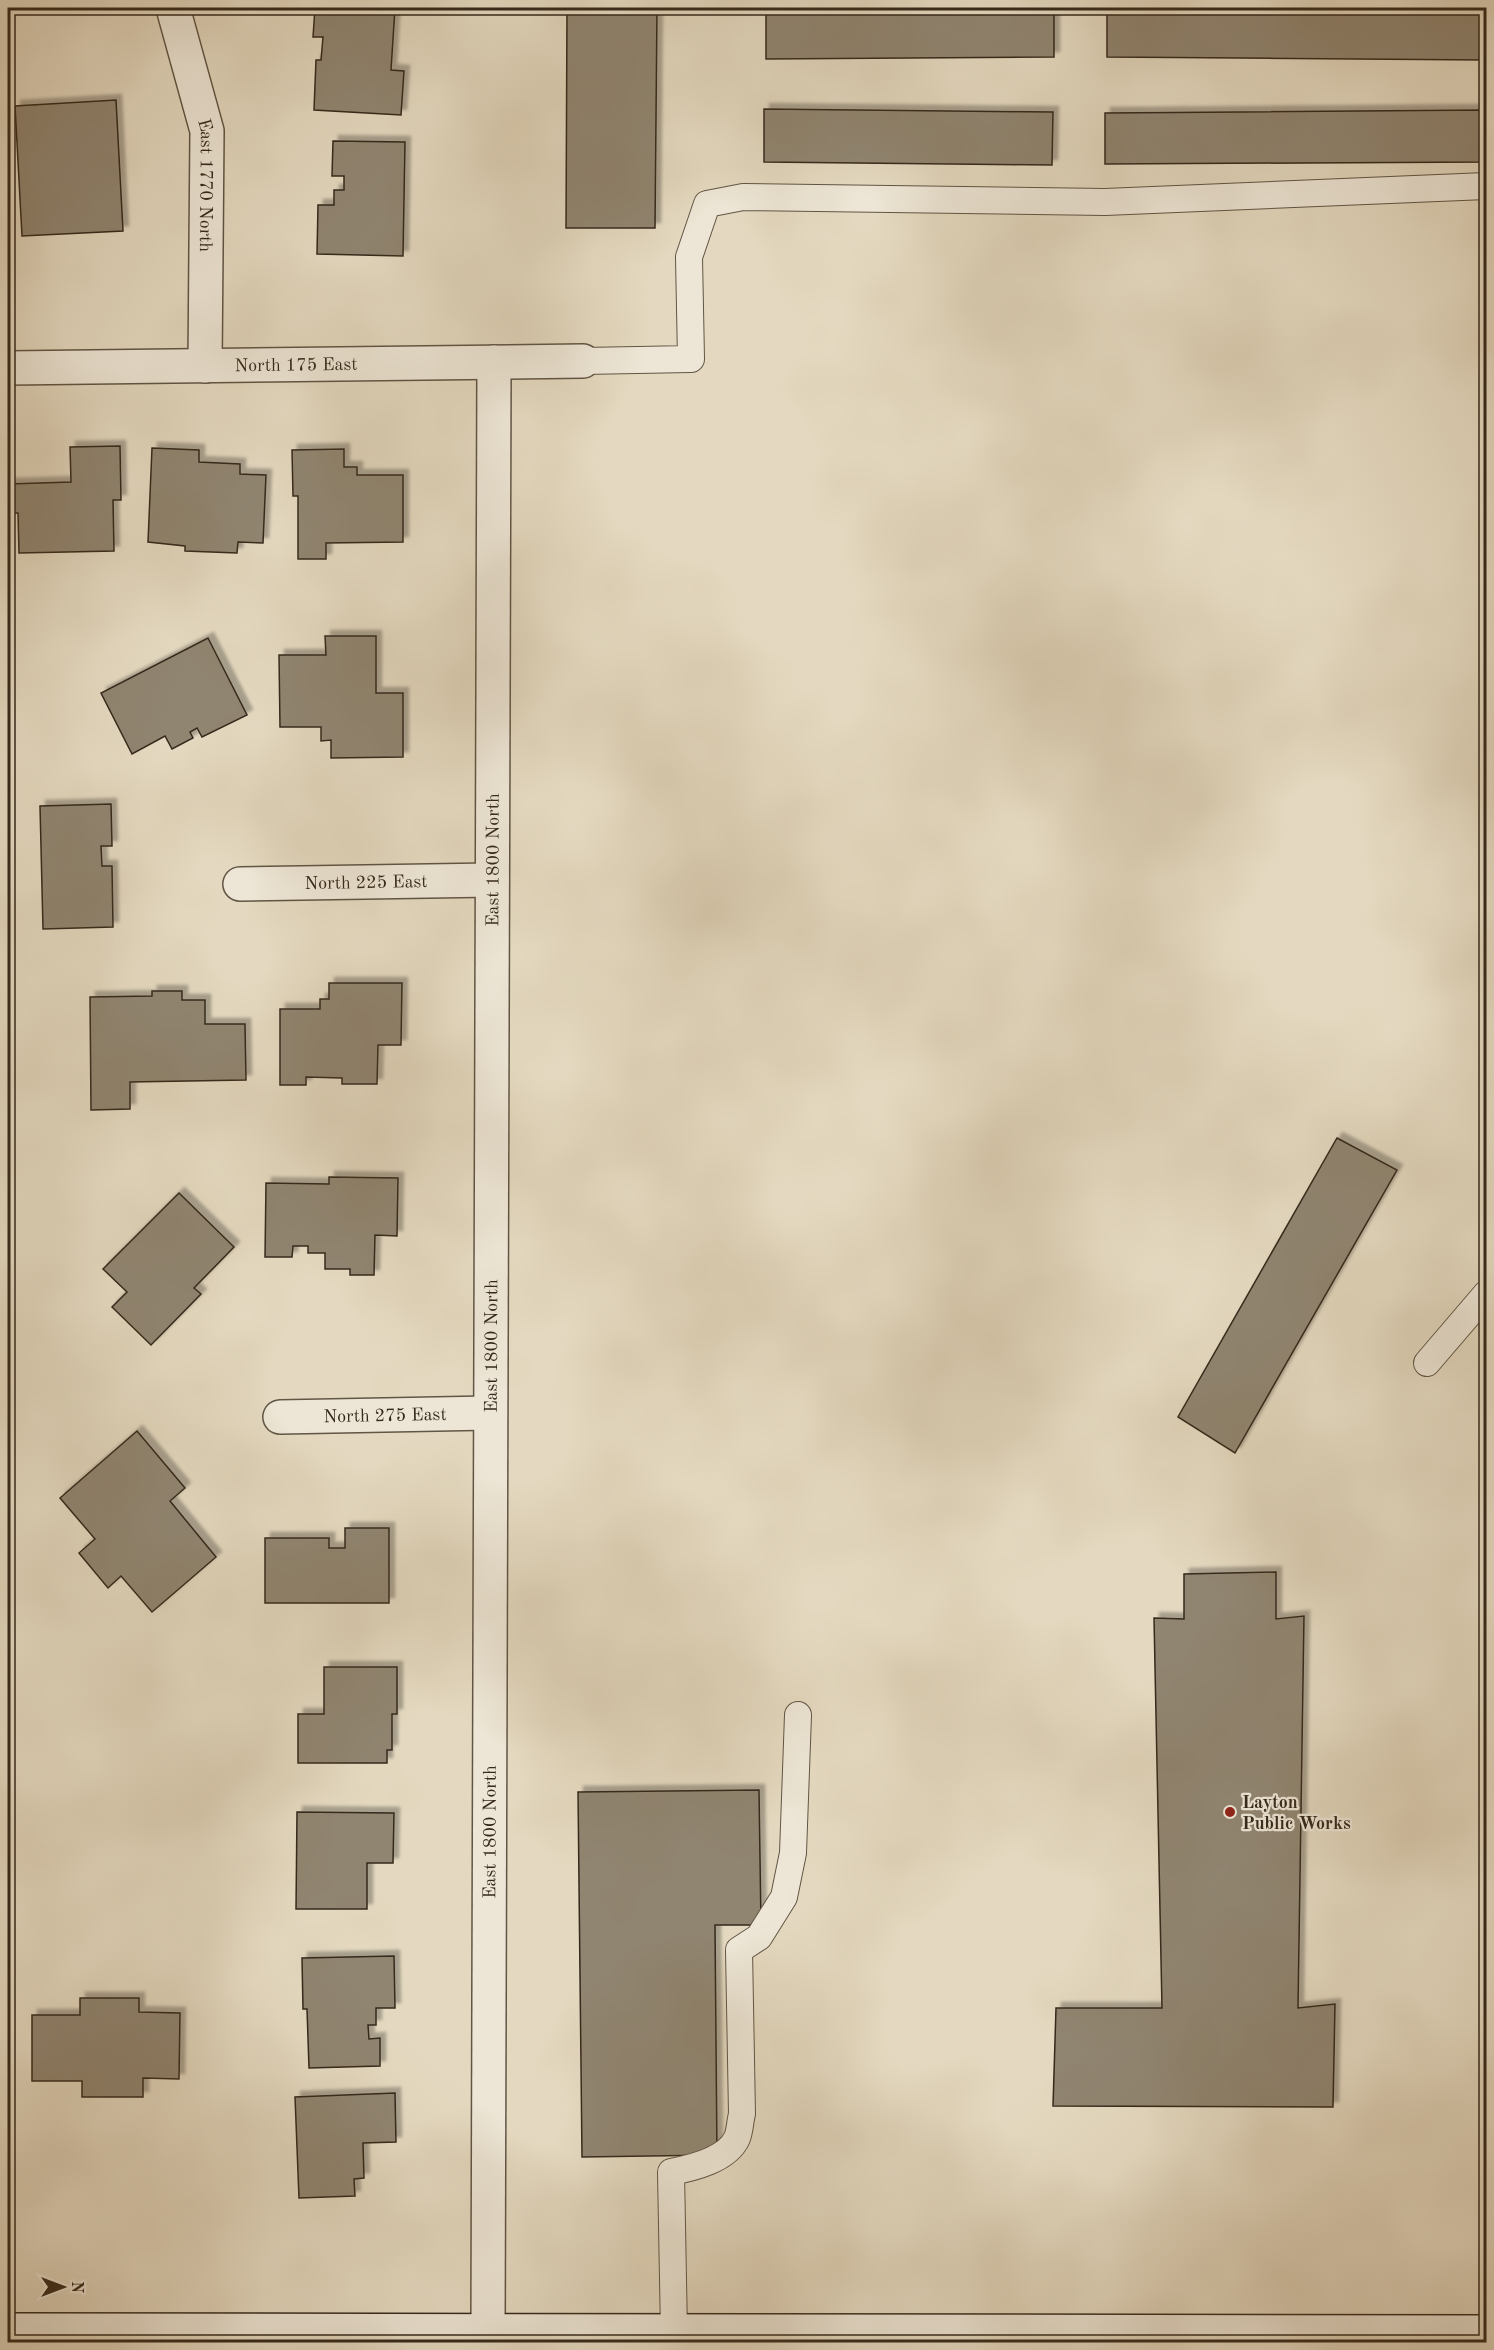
<svg xmlns="http://www.w3.org/2000/svg" width="1494" height="2350" font-family="'Old Standard TT',serif">
<defs>
<filter id="shadow"><feDropShadow dx="5.5" dy="-5.5" stdDeviation="1.5" flood-color="#0004"/></filter>
</defs>
<rect width="100%" height="100%" fill="#e4d9c0"/>
<filter id="stains"><feTurbulence type="fractalNoise" baseFrequency=".00333" numOctaves="4"/><feColorMatrix values="0 0 0 0 .2 0 0 0 0 .09 0 0 0 0 .02 0 0 0 .5 -.17"/></filter>
<radialGradient id="worn" r=".72"><stop offset=".6" stop-color="#630" stop-opacity="0"/><stop offset="1" stop-color="#630" stop-opacity=".3"/></radialGradient>
<g fill="#908571" stroke="#35291b" stroke-width="1.5" filter="url(#shadow)">
<polygon points="315,8 395,8 391,70 404,71 401,115 314,110 316,60 321,60 323,37 313,37"/>
<polygon points="567,8 657,8 655,228 566,228"/>
<polygon points="766,8 1054,8 1054,57 766,59"/>
<polygon points="1107,8 1486,8 1486,60 1107,57"/>
<polygon points="116,100 123,231 22,236 15,106"/>
<polygon points="764,109 1053,112 1052,165 764,162"/>
<polygon points="1486,110 1486,162 1105,164 1105,113"/>
<polygon points="333,141 405,142 403,256 317,254 318,205 334,205 334,190 344,190 344,176 332,176"/>
<polygon points="120,446 121,500 113,500 114,551 19,553 18,513 8,513 8,484 71,482 70,447"/>
<polygon points="152,448 199,450 199,462 240,464 240,474 266,475 263,543 238,542 237,553 185,551 185,546 148,542"/>
<polygon points="344,449 344,467 357,467 357,475 403,475 403,542 326,543 326,559 298,559 298,496 293,496 292,450"/>
<polygon points="325,636 376,636 376,693 403,693 403,757 331,758 331,740 321,741 321,727 280,727 279,655 326,655"/>
<polygon points="208,638 247,715 202,737 197,728 190,732 193,738 172,749 165,736 132,754 101,693"/>
<polygon points="111,804 112,846 101,846 102,866 112,866 113,927 43,929 40,806"/>
<polygon points="329,983 402,983 401,1045 378,1045 377,1084 342,1084 342,1078 306,1077 306,1085 280,1085 280,1009 320,1009 320,999 329,999"/>
<polygon points="152,991 182,991 182,1000 205,1000 205,1024 245,1024 246,1080 130,1082 130,1109 91,1110 90,997 152,996"/>
<polygon points="1337,1138 1397,1170 1235,1453 1178,1417"/>
<polygon points="329,1177 398,1178 397,1236 375,1235 374,1275 350,1275 350,1269 325,1269 325,1253 308,1253 308,1246 293,1246 292,1257 265,1257 266,1183 329,1184"/>
<polygon points="179,1193 234,1247 194,1288 201,1294 151,1345 112,1307 127,1292 103,1269"/>
<polygon points="137,1431 185,1488 170,1501 216,1557 152,1612 121,1576 108,1588 79,1553 95,1539 60,1498"/>
<polygon points="345,1528 389,1528 389,1603 265,1603 265,1538 329,1538 329,1548 345,1548"/>
<polygon points="1276,1572 1276,1619 1304,1616 1298,2008 1335,2004 1333,2107 1053,2106 1056,2008 1162,2008 1154,1618 1184,1619 1184,1574"/>
<polygon points="324,1667 397,1667 397,1714 392,1714 392,1750 387,1750 387,1763 298,1763 298,1714 324,1714"/>
<polygon points="759,1790 761,1925 715,1925 717,2155 582,2157 578,1792"/>
<polygon points="297,1812 394,1813 393,1863 367,1863 367,1909 296,1909"/>
<polygon points="394,1956 395,2008 376,2008 376,2025 368,2025 369,2039 380,2038 380,2066 309,2068 307,2009 303,2009 302,1958"/>
<polygon points="80,1998 139,1998 139,2012 180,2013 179,2079 143,2078 143,2097 82,2097 82,2081 32,2081 32,2015 80,2015"/>
<polygon points="395,2093 396,2142 363,2143 364,2178 354,2179 355,2196 299,2198 295,2097"/>
</g>
<g fill="none" stroke-linecap="round" stroke-linejoin="round">
<defs>
<g id="lane">
<polyline points="583,361 691,359 689,257 707,204 743,197 1105,202 1486,186"/>
<polyline points="1427,1363 1486,1294"/>
<path d="M 674,2332 L 671,2172 C 692,2168 727,2160 737,2138 C 740,2131 740,2121 742,2114 L 739,1950 L 759,1937 L 784,1897 L 793,1853 L 798,1715"/>
</g>
<g id="street">
<path id="s1" d="M 173,8 L 207,131 L 205,366"/>
<path id="s2" d="M 8,368 L 583,361"/>
<path id="s3" d="M 240,884 L 492,880"/>
<path id="s4" d="M 280,1417 L 489,1413"/>
<path id="s5" d="M 488,2332 L 494,362"/>
</g>
<polyline id="secondary" points="8,2330 1486,2332"/>
</defs>
<use href="#lane" stroke="#615544" stroke-width="28"/>
<use href="#street" stroke="#615544" stroke-width="36"/>
<use href="#secondary" stroke="#35291b" stroke-width="36"/>
<use href="#lane" stroke="#ede6d6" stroke-width="26"/>
<use href="#street" stroke="#ede6d6" stroke-width="33"/>
<use href="#secondary" stroke="#ede6d6" stroke-width="33"/>
</g>
<circle fill="#8f2418" stroke="#ede6d6" stroke-width="2" cx="1230" cy="1812" r="6"/>
<g text-anchor="middle" stroke-width="4.5" stroke-linejoin="round" paint-order="stroke">
<g font-size="18" fill="#35291b" stroke="#ede6d6">
<text dy="6" stroke="none"><textPath href="#s1" startOffset="182">East 1770 North</textPath></text>
<text dy="6" stroke="none"><textPath href="#s2" startOffset="288">North 175 East</textPath></text>
<text dy="6" stroke="none"><textPath href="#s5" startOffset="1472">East 1800 North</textPath></text>
<text dy="6" stroke="none"><textPath href="#s3" startOffset="126">North 225 East</textPath></text>
<text dy="6" stroke="none"><textPath href="#s5" startOffset="986">East 1800 North</textPath></text>
<text dy="6" stroke="none"><textPath href="#s4" startOffset="105">North 275 East</textPath></text>
<text dy="6" stroke="none"><textPath href="#s5" startOffset="500">East 1800 North</textPath></text>
</g>
<g font-size="18" font-weight="bold" fill="#35291b" stroke="#ede6d6" text-anchor="start">
<text x="1242" y="1808">Layton<tspan x="1242" dy="21">Public Works</tspan></text>
</g>
</g>
<rect width="1494" height="2350" fill="none" stroke="#e4d9c0" stroke-width="30"/>
<rect x="9" y="9" width="1476" height="2332" fill="none" stroke="#35291b" stroke-width="3"/>
<rect x="15" y="15" width="1464" height="2320" fill="none" stroke="#35291b" stroke-width="1.5"/>
<g transform="translate(63 2287) rotate(90)" stroke="#ede6d6" stroke-width="4.5" paint-order="stroke">
<path d="M0-4.5L10 22L0 15L-10 22Z" fill="#35291b"/>
<text y="-9" font-size="16" font-weight="bold" text-anchor="middle" fill="#35291b">N</text>
</g>
<rect width="100%" height="100%" filter="url(#stains)"/>
<rect width="100%" height="100%" fill="url(#worn)"/>
</svg>
